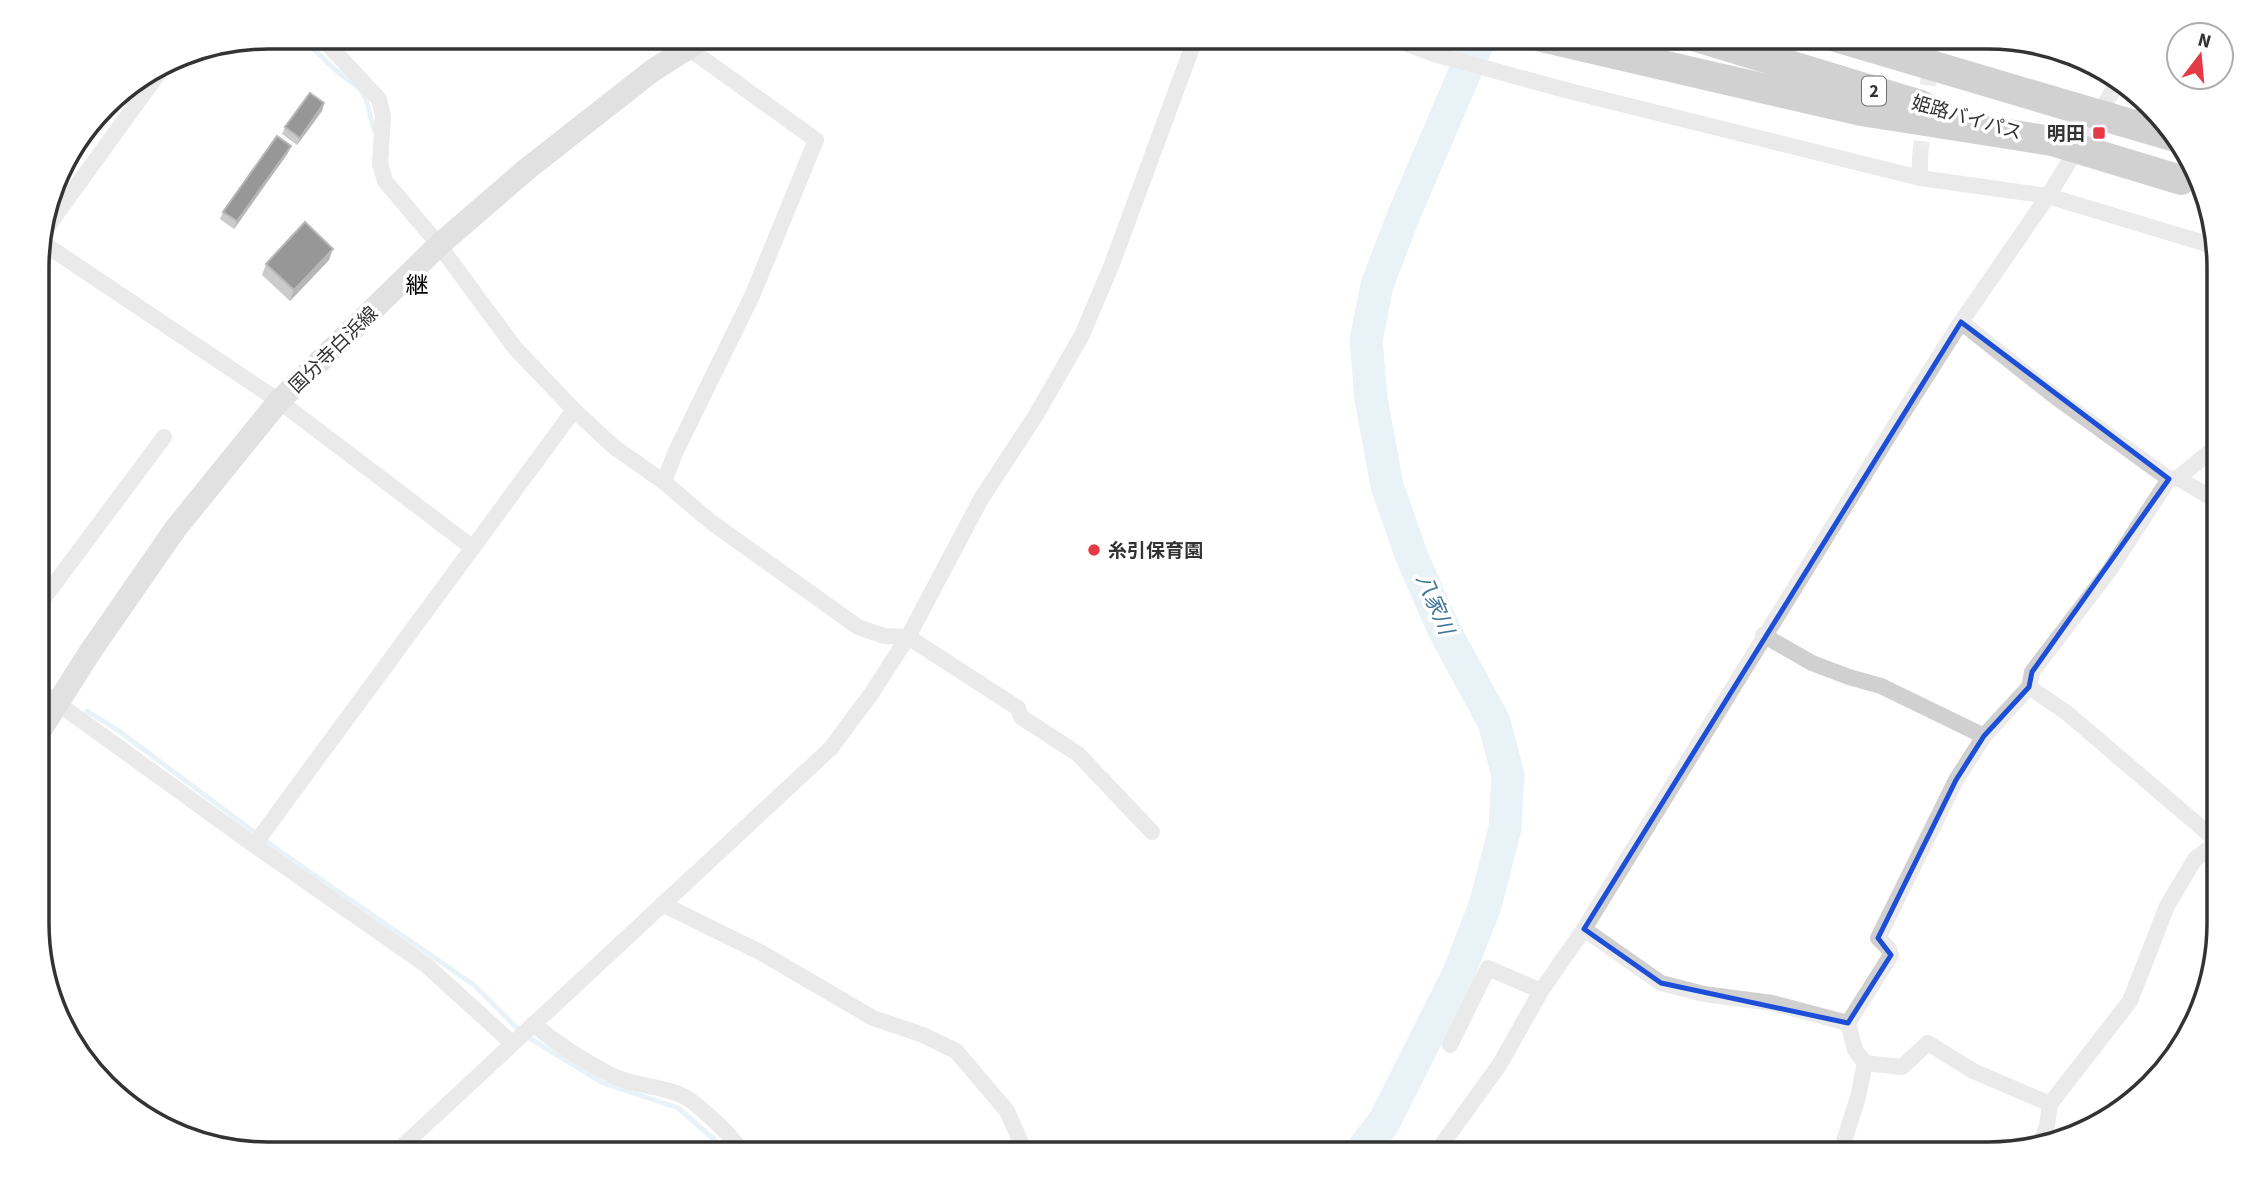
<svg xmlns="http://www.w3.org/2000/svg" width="2256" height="1191" font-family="'Source Sans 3','Noto Sans JP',sans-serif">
<rect width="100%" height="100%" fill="#fff"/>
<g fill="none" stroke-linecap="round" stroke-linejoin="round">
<g stroke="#cfe2ee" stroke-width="5">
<polyline points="302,37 333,68 360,89 366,99 374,130"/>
<polyline points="38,678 45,682"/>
<polyline points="87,711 119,731 281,852 474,985 523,1034 603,1083 678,1108 716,1141 722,1154"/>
</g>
<polyline stroke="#cfe2ee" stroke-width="33" points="1359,1154 1384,1122 1457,977 1485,906 1505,828 1508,775 1494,722 1444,630 1412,557 1387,486 1371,398 1366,340 1377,285 1405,212 1480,37"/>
<polyline stroke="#d6d6d6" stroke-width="16" stroke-dasharray="16 8" stroke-linecap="butt" points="1920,157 1933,37"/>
<g stroke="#d0d0d0" stroke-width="16">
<polyline points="321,37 379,99 383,116 380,163 385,181 439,245 515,348 574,410 614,447 664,482 711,522 858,627 884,636 908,637 1018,708 1021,717 1078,754 1152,832"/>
<polyline points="1389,37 1434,54 1569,91 1920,178 2048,196 2217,247"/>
<polyline points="1920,157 1920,178"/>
<polyline points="42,234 166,63"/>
<polyline points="40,241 279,401 473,548"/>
<polyline points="1961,322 2053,395 2169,479"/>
<polyline points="2178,478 2218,502"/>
<polyline points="664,482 675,453 752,296 816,140 688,48"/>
<polyline points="38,606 164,437"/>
<polyline points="1763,635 1812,663 1849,677 1881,686 1984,736"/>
<polyline points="2029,687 2067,713 2217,841"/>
<polyline points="38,689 254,845 426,965 512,1043"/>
<polyline points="254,845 574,410"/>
<polyline points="662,904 760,952 873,1018 923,1035 956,1051 1007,1111 1026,1154"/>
<polyline points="1584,929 1661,983 1704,994 1772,1003 1848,1023"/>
<polyline points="1848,1023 1891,955 1889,949 1878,938 1956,780 1984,736 2029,687 2032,672 2109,571 2169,479 2178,478 2218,445"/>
<polyline points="1848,1023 1855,1050 1865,1063 1902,1067 1928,1043 1973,1071 2050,1104"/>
<path d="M 533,1024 C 556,1043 582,1060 609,1074 C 631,1086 659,1085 681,1095 C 694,1100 740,1142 742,1154"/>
<polyline points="1450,1045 1488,968 1541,991"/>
<polyline points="2041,1141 2047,1126 2050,1104 2130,1001 2167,906 2195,859 2219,841"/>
<polyline points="394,1154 831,748 871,694 908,637 981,499 1036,415 1082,335 1112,264 1196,37"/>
<polyline points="1435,1154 1500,1064 1541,991 1584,929 1891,432 1961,322 2048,196 2117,84"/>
<polyline points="1840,1154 1858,1097 1865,1063"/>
</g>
<polyline stroke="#bdbdbd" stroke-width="23" points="38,734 90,652 176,528 279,401 439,245 527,169 652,71 705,37"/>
<g stroke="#9a9a9a" stroke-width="30">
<polyline points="1541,37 1861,111 2052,141"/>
<polyline points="1696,37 1921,105"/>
<polyline points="1836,37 2076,108"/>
</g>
<g stroke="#9a9a9a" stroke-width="30">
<polyline points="2076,108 2179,138"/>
<polyline points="2052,141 2181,180"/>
</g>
</g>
<g fill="#8c8c8c">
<polygon points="324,103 322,111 297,145 282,134 285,127"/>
<polygon points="288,153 234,229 220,219 223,212"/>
<polygon points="329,260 290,301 262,275 266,264"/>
</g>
<g fill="#5f5f5f">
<polygon points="324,103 322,111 297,145 300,138"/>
<polygon points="291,146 288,153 234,229 237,221"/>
<polygon points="333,249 329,260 290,301 294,290"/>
</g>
<g fill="#1a1a1a" stroke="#5f5f5f" stroke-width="2">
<polygon points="310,93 324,103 300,138 285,127"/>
<polygon points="277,136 291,146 237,221 223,212"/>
<polygon points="305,222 333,249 294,290 266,264"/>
</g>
<path d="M0 0H2256V1191H0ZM 1961,322 L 2169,479 L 2032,672 L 2029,687 L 1984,736 L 1956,780 L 1878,938 L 1891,955 L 1848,1023 L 1661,983 L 1584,929 Z" fill="#fff" fill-opacity=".55" fill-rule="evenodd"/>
<path fill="none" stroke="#1d4ed8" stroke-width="5" stroke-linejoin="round" d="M 1961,322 L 2169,479 L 2032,672 L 2029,687 L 1984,736 L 1956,780 L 1878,938 L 1891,955 L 1848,1023 L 1661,983 L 1584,929 Z"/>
<g fill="#e63946" stroke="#fff" stroke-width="2.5">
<rect x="2092" y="126" width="14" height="14" rx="3.5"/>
<circle cx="1094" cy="550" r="7"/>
</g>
<g text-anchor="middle" stroke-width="7" stroke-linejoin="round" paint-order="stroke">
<rect fill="#fff" stroke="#707070" stroke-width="2" x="1862" y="76.5" width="24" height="29" rx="5"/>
<g font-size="18" font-weight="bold" fill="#333">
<text x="1874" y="97">2</text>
</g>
<g font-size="19" fill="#333" stroke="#fff">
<text transform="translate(1967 117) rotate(16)" y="7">姫路バイパス</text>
<text transform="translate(333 349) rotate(-44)" y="7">国分寺白浜線</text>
</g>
<g font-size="19" font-weight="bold" fill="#333" stroke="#fff" text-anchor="end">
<text x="2085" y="140">明田</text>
<text x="1108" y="557" text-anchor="start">糸引保育園</text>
</g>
<g font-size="21" font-style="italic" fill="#3f7597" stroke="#fff">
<text transform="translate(1435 604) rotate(67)" y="7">八家川</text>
</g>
<g font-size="23" fill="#000" stroke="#fff">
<text x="417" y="293">継</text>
</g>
</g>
<path d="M0 0H2256V1191H0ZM268 49H1988A219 219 0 0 1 2207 268V923A219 219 0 0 1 1988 1142H268A219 219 0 0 1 49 923V268A219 219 0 0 1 268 49Z" fill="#fff" fill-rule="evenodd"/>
<path fill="none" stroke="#333" stroke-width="3.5" d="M268 49H1988A219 219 0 0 1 2207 268V923A219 219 0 0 1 1988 1142H268A219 219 0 0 1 49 923V268A219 219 0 0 1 268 49Z"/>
<g transform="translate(2200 56) rotate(16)"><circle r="33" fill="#ffffff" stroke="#adadad" stroke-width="2"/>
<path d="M0-5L12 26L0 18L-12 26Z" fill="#e63946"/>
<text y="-10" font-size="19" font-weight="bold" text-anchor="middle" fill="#333333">N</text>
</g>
</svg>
